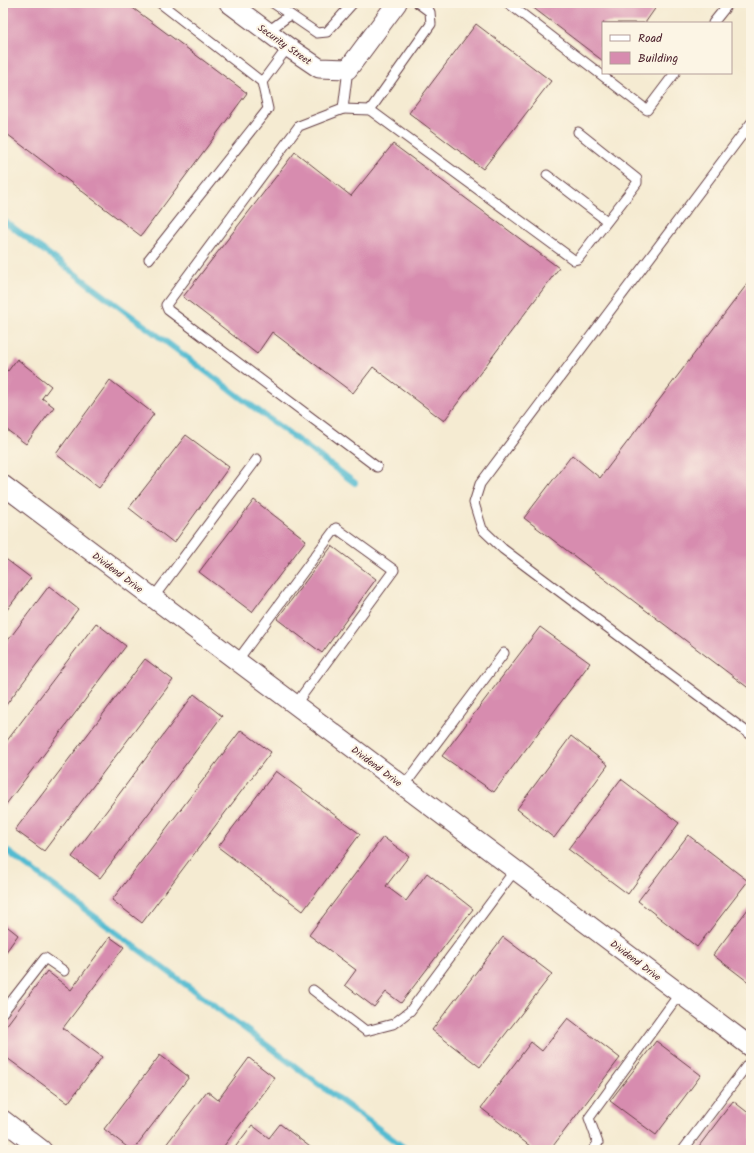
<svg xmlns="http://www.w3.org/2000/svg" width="754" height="1153" font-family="Kalam,sans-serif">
<rect width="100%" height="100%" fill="#fcf5e5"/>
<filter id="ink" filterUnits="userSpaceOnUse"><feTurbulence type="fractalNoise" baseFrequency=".025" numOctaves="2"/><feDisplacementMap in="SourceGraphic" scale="8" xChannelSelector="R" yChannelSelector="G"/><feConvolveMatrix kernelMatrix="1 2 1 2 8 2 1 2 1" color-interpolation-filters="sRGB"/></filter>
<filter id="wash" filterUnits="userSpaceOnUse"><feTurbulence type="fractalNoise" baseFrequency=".012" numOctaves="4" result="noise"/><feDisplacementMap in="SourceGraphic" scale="16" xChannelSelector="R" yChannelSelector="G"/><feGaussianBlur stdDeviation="0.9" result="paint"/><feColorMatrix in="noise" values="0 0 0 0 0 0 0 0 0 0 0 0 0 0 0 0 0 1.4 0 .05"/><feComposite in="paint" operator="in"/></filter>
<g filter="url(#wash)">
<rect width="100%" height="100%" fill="#f5ebd2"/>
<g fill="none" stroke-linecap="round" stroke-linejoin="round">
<g stroke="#53bbd1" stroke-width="6">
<polyline points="3,220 355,483"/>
<polyline points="3,848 407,1150"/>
</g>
</g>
<g id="blocks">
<g fill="#d78caf">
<polygon points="3,3 126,3 247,93 141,236 3,131"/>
<polygon points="527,3 659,3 645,23 603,23 603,61"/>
<polygon points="476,24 551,81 483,169 409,113"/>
<polygon points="393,144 559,268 444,421 373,367 353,393 272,332 257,354 183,297 295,152 351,196"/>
<polygon points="751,279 751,690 524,518 572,455 600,478"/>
<polygon points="17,359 51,386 42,398 54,407 26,444 3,427 3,367 8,371"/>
<polygon points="110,380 154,414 99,488 56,454"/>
<polygon points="186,435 229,467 174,543 129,508"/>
<polygon points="254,500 306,540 252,612 199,572"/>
<polygon points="332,546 376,579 322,653 277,619"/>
<polygon points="3,557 31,578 3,615"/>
<polygon points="49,586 78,609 3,709 3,647"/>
<polygon points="96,623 126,646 4,807 3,746"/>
<polygon points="540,627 590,663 494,792 442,756"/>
<polygon points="145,659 173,680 44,851 15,830"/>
<polygon points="194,694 222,716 100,878 72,857"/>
<polygon points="241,730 271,752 142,923 112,900"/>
<polygon points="571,736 608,765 554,838 517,809"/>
<polygon points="276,771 360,834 303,911 218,847"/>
<polygon points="621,779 679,823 628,894 568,849"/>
<polygon points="688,835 748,881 697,947 638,901"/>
<polygon points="383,837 409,856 386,886 406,901 427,873 473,909 401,1003 386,992 374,1007 345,985 356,970 309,935"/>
<polygon points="751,905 751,984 713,955"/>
<polygon points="3,923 18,935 3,956"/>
<polygon points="110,937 124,947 63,1028 102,1057 68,1103 3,1055 3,1030 47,971 71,990"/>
<polygon points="503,937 552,974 480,1067 432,1030"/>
<polygon points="568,1018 620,1058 550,1150 535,1150 481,1108 531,1042 542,1051"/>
<polygon points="656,1041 701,1075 656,1135 610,1101"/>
<polygon points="160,1055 189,1077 133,1150 131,1150 104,1129"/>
<polygon points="249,1058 275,1078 221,1150 162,1150 207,1091 218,1100"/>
<polygon points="733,1101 751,1115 751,1150 696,1150"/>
<polygon points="280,1124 314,1150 233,1150 252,1125 269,1138"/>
</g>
</g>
</g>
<g filter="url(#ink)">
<use href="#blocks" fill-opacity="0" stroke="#643e44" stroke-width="1"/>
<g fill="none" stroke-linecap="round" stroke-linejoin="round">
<defs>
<g id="lane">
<polyline points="160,3 262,82 288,47"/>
<polyline points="273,3 317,33 327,32 353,3"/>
<polyline points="508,3 647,110 675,73"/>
<polyline points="713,23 729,3"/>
<polyline points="267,32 290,15"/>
<polyline points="348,69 343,109 299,126 166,305 168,310 377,467"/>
<polyline points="343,109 370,110 574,260 578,259 637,183 637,179 578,132"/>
<polyline points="370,110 431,24 430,12 418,3"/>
<polyline points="751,123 480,484 474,503 482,529 503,549 751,735"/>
<polyline points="547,175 607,221"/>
<polyline points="149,259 268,109 262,82"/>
<polyline points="153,598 257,459"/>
<polyline points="237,661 336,528 394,570 295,705"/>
<polyline points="404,786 504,653"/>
<polyline points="313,990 366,1031 393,1024 410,1011 515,870"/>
<polyline points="3,1012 45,958 64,971"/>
<polyline points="593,1150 598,1143 589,1118 680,993"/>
<polyline points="683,1150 751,1060"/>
</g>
<g id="street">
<polyline points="229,3 288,47 319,68 348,69 397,3"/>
<polyline points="3,485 751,1047"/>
<polyline points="3,1120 42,1150"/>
</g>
</defs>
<use href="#lane" stroke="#643e44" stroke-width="11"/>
<use href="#street" stroke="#643e44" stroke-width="21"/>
<use href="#lane" stroke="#fff" stroke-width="9"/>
<use href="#street" stroke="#fff" stroke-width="19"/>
</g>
</g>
<g text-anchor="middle" stroke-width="4" stroke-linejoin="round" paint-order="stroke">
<g font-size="10" fill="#4a1f2b" stroke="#fcf5e5">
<text transform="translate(285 44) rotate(35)" y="4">Security Street</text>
<text transform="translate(118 572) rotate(37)" y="4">Dividend Drive</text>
<text transform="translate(377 766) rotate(37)" y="4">Dividend Drive</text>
<text transform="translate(636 960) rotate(37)" y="4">Dividend Drive</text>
</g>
</g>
<rect width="754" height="1153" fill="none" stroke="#fcf5e5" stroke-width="16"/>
<rect x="602" y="22" width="130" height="52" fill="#fcf5e5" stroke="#b59f9b"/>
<rect x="610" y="35" width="20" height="6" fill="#ffffff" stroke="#b59f9b"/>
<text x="638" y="42" font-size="12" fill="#4a1f2b">Road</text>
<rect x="610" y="52" width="20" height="12" fill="#d78caf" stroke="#b59f9b"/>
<text x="638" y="62" font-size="12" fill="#4a1f2b">Building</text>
</svg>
